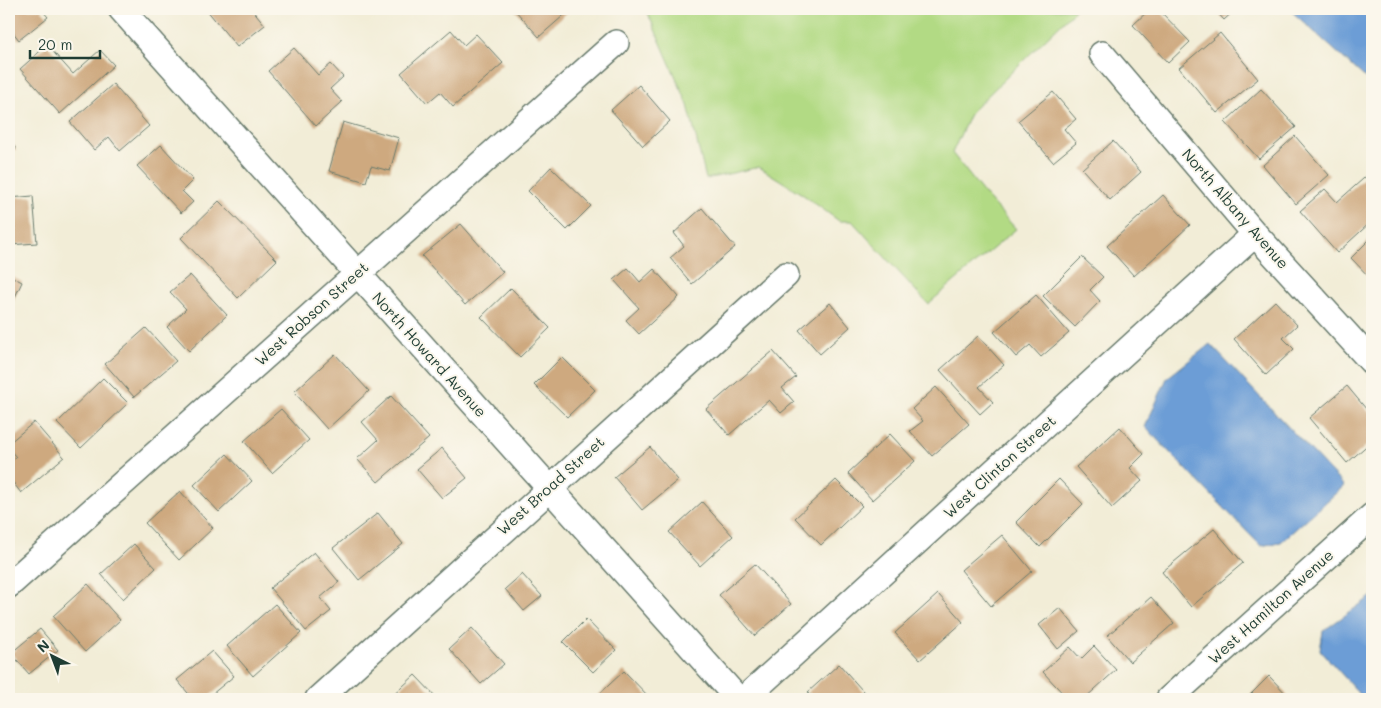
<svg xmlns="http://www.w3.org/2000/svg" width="1381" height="708" font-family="Mali,sans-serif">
<rect width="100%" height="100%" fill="#fbf7ec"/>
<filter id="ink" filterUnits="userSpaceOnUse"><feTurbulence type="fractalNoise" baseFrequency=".02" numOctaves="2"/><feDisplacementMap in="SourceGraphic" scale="10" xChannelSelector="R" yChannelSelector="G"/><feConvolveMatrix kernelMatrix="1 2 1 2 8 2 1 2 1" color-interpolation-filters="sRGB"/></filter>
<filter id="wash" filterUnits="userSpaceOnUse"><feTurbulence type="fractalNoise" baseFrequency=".0096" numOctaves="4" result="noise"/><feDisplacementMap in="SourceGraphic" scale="20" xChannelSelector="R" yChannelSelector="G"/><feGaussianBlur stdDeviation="1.12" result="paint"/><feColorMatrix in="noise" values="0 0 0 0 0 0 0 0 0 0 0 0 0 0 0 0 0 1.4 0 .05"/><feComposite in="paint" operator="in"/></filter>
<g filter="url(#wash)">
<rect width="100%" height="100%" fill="#f2edd7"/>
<polygon fill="#b2da84" stroke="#688c5c" points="646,9 1076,9 971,112 952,153 986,196 1016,229 928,304 852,221 839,221 802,194 759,167 706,179 688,105"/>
<g fill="#6c9dd6" stroke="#466d85">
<polygon points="1289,9 1372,9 1372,84"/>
<polygon points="1210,344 1344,486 1281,542 1261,546 1145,427 1167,378"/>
<polygon points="1372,596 1372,699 1364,699 1320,650 1323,631"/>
</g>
<g id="blocks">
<g fill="#cea97f">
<polygon points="9,9 41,9 48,17 19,40 9,27"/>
<polygon points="206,9 252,9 265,25 237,47"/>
<polygon points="514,9 571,9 539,37"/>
<polygon points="1150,9 1158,9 1190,42 1168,63 1133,25"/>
<polygon points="1214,9 1236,9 1224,20"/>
<polygon points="451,30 464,45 476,34 503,63 453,107 440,92 427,103 401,73"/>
<polygon points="1220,33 1258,79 1217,113 1179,68"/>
<polygon points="47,45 73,74 100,50 114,65 60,114 20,69"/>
<polygon points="294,48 318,75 331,64 343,77 330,89 342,102 316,126 268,71"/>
<polygon points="113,84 149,126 120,151 109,137 94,150 70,122"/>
<polygon points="639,85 670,121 643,146 611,110"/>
<polygon points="1261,89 1296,127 1259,159 1225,122"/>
<polygon points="1053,92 1076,119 1064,129 1076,143 1053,162 1018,121"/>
<polygon points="343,122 399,138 390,171 371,166 366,182 329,171"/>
<polygon points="1295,136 1329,175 1296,204 1263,165"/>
<polygon points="9,139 16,149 9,154"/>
<polygon points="1113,141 1141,172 1110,200 1082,169"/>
<polygon points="161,145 193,180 182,191 193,202 181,213 137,166"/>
<polygon points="551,167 591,206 567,230 528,191"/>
<polygon points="1372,171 1372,221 1337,253 1300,211 1325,189 1337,202"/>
<polygon points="1163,195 1190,225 1134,276 1107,246"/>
<polygon points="33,196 37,243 9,245 9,198"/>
<polygon points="219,201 277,260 238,298 181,238"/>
<polygon points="702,208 735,247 692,284 670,258 684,246 674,233"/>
<polygon points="461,224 503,272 465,305 422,256"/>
<polygon points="1372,237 1372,280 1351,258"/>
<polygon points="1082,257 1103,277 1090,290 1100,301 1075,327 1043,296"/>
<polygon points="628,268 640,282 654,269 679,297 639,334 626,320 639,308 614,280"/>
<polygon points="9,275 22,282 9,310"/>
<polygon points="190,275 227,315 189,351 167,327 186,309 170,292"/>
<polygon points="511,288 550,328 520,357 481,317"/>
<polygon points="1036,295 1069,333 1041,357 1030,345 1016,357 994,332"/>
<polygon points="1275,301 1297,325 1283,338 1294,349 1266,375 1234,339"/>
<polygon points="830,303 850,327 820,354 799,330"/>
<polygon points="146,328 176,361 134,397 105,364"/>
<polygon points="978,336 1004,365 979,387 993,402 980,414 940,370"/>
<polygon points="773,351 796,377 782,388 794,402 781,413 769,400 729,435 706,409"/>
<polygon points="335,354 369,391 327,429 294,392"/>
<polygon points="562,357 595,390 567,417 534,385"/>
<polygon points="103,378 128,403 81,448 57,423"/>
<polygon points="1347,386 1372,416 1372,441 1347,463 1309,418"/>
<polygon points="936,387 969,424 932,456 910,431 923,421 912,409"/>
<polygon points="391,396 429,438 378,482 357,459 378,440 362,422"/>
<polygon points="281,409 309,440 272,473 244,441"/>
<polygon points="34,422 64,457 21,493 9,477 9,463 16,457 9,449 9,443"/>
<polygon points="1120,427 1144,454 1130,468 1142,481 1112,508 1076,467"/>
<polygon points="890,434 915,461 872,500 848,473"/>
<polygon points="650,447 678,480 642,510 614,477"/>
<polygon points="442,448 467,478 442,498 417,469"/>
<polygon points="227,454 252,481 219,512 194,485"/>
<polygon points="1059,479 1083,504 1040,547 1016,522"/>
<polygon points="836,480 862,506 821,545 795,518"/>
<polygon points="180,491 213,528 179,560 145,523"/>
<polygon points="702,502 733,536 700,566 669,532"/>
<polygon points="378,513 403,544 359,580 333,548"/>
<polygon points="1214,529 1243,563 1191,607 1162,572"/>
<polygon points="1002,535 1032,571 991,606 961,570"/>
<polygon points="134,544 156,568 123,599 101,574"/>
<polygon points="314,552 339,582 320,598 331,611 306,631 270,588"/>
<polygon points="755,564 791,604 755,636 719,595"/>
<polygon points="522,574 542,596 524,611 505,589"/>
<polygon points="88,584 120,620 85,652 53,616"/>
<polygon points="938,594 963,622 920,660 895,633"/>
<polygon points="1151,597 1174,623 1130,662 1107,636"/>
<polygon points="275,604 301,633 253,676 227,646"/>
<polygon points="1060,608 1079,631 1058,649 1039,625"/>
<polygon points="586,619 616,650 593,672 563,642"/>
<polygon points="472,628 504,664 481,684 449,649"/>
<polygon points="40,629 58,650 29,674 11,653"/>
<polygon points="1094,646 1116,670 1084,699 1068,699 1043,672 1070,647 1081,659"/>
<polygon points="212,651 234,676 206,699 193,699 177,680"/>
<polygon points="839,664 870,699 815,699 808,692"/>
<polygon points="624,671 651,699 594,699"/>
<polygon points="415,675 438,699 389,699"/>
<polygon points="1269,676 1291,699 1246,699"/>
</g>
</g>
</g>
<g filter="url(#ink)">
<use href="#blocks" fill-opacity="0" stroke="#697b6d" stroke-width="1"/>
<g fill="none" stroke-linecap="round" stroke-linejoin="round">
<defs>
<g id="minor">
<polyline points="121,9 738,699"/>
<polyline points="1102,54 1255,234 1372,362"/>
<polyline points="9,585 616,43"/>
<polyline points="318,699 786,275"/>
<polyline points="744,699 1255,234"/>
<polyline points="1169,699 1372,516"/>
</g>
</defs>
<use href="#minor" stroke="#697b6d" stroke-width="28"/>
<use href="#minor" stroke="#fff" stroke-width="25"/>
</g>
</g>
<g text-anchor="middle" stroke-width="4" stroke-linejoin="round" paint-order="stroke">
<g font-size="15" fill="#1f3d34" stroke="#fbf7ec">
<text transform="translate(1235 209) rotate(49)" y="5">North Albany Avenue</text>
<text transform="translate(312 314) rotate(-42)" y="5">West Robson Street</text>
<text transform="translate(429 355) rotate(48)" y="5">North Howard Avenue</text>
<text transform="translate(1000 467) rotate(-42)" y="5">West Clinton Street</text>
<text transform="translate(551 486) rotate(-42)" y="5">West Broad Street</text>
<text transform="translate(1271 607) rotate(-42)" y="5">West Hamilton Avenue</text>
</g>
</g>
<rect width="1381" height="708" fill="none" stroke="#fbf7ec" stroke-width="30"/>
<g transform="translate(52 656) rotate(318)" stroke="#fbf7ec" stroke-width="4" paint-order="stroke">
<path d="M0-4L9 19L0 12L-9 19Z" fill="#1f3d34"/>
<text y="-8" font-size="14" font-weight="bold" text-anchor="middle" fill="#1f3d34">N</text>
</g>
<path d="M30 50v8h70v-8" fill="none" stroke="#1f3d34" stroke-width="2.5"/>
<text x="38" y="50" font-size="15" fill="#1f3d34" stroke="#fbf7ec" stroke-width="4" paint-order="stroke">20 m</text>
</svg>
